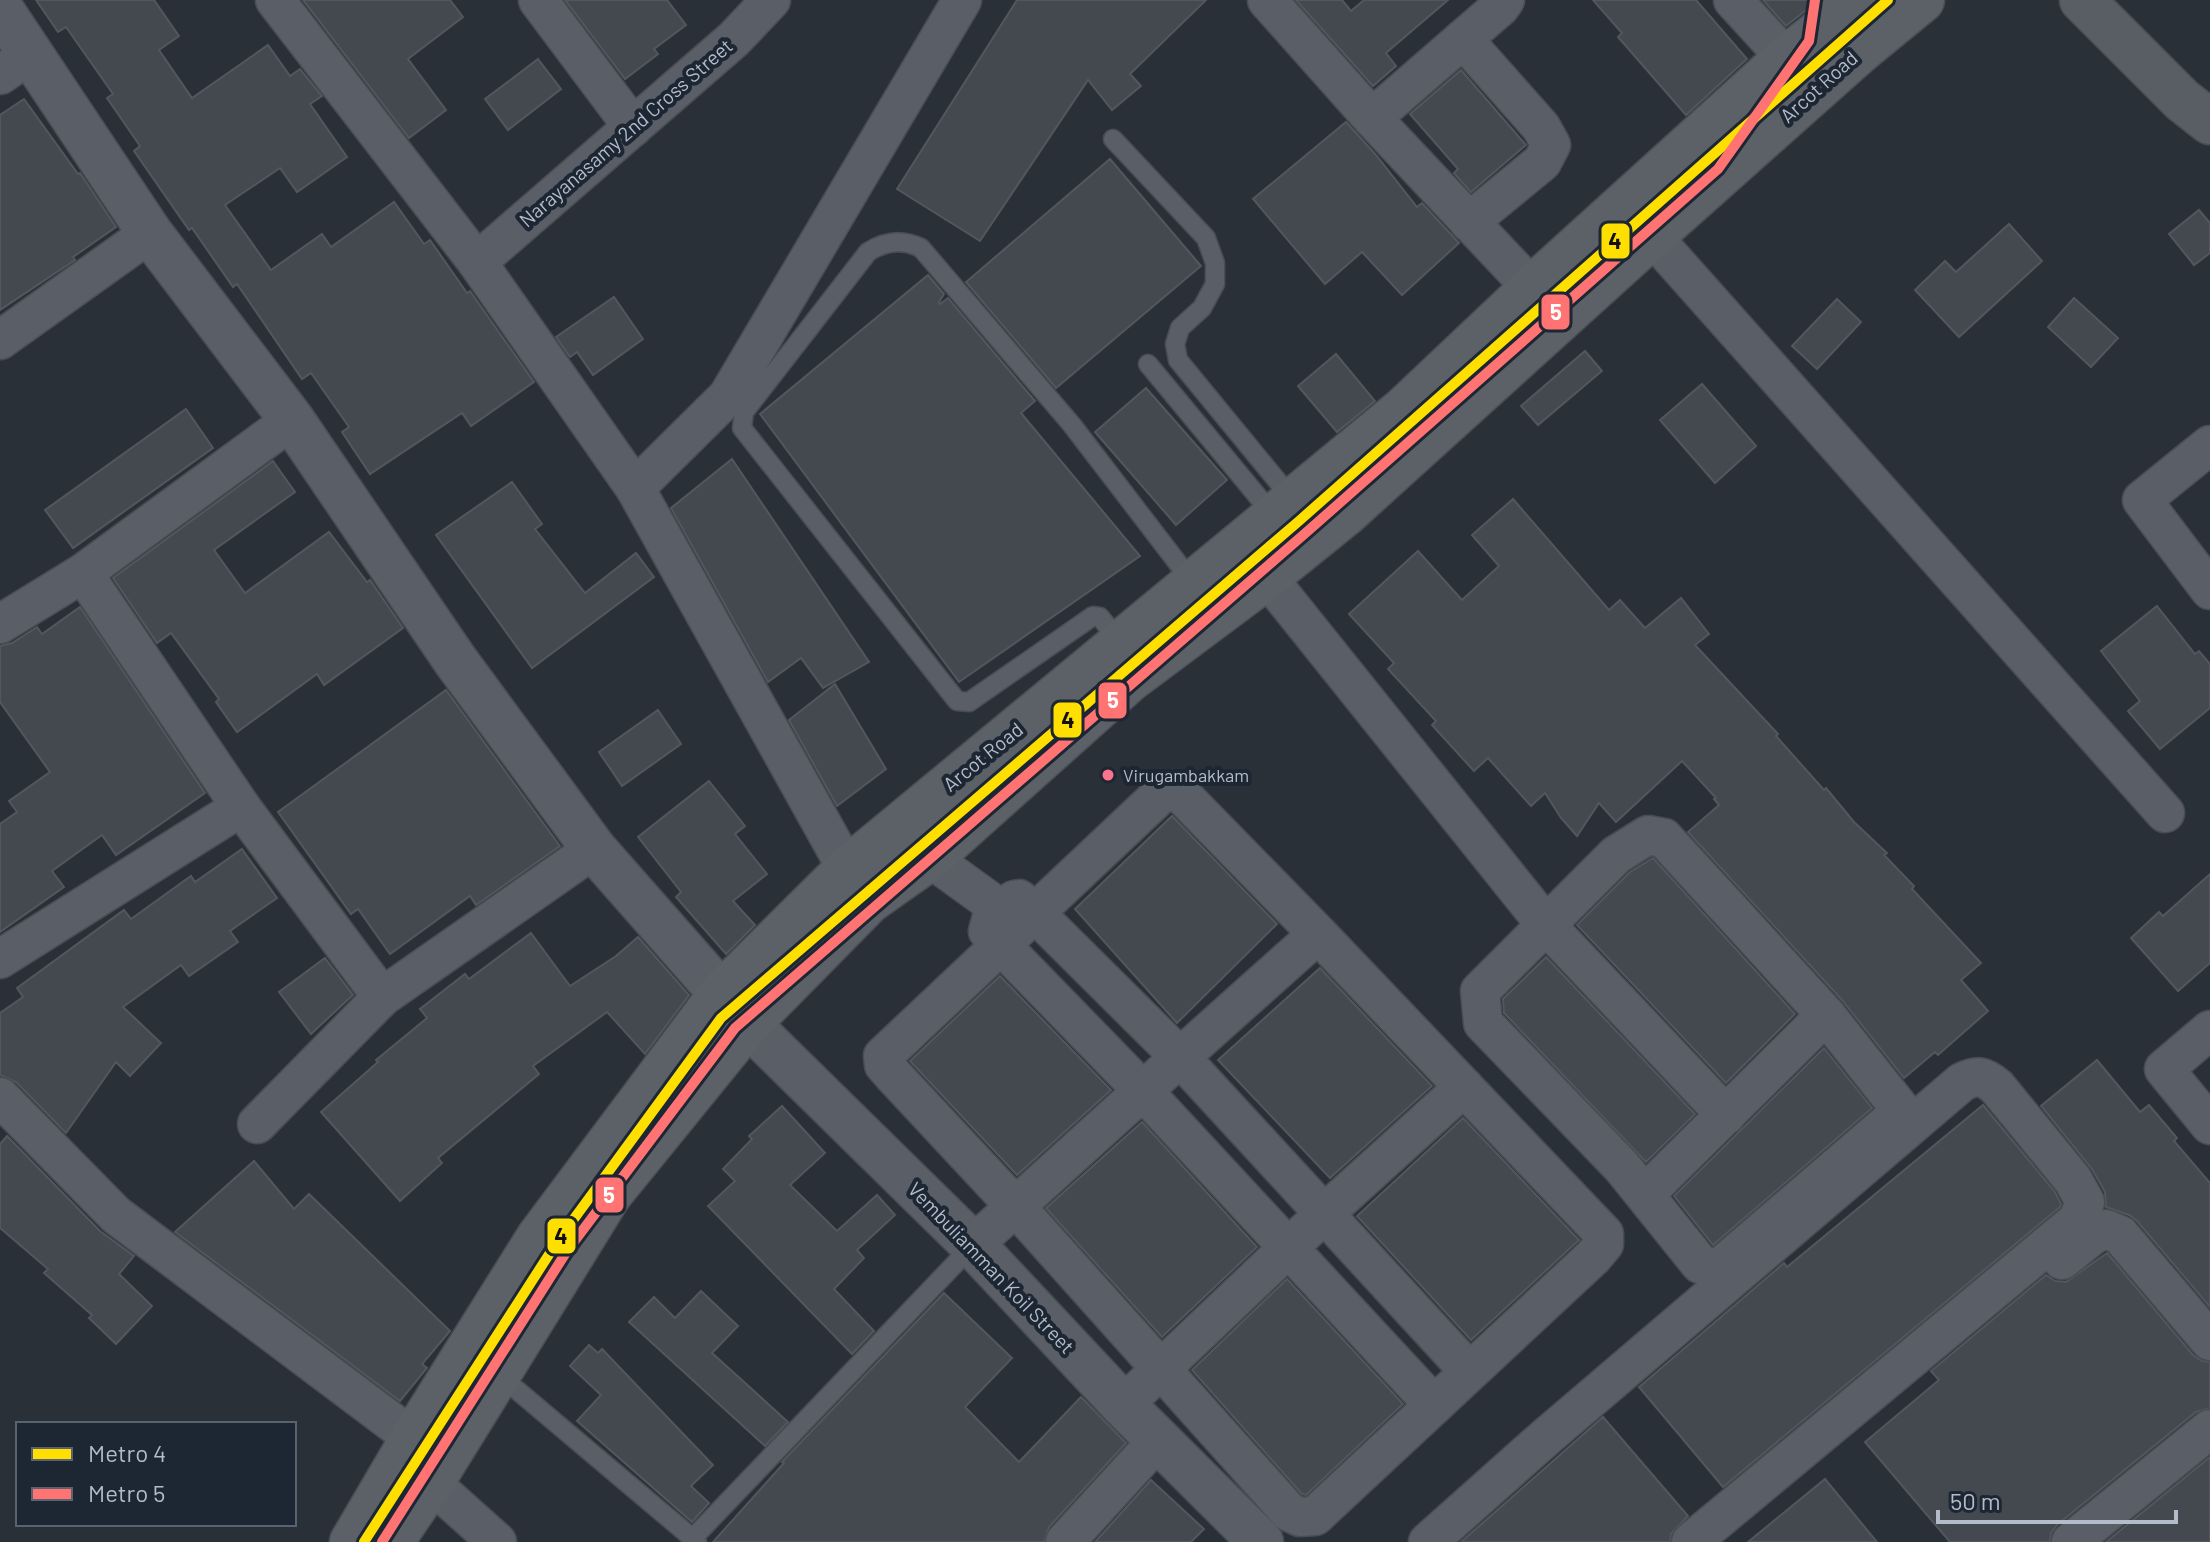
<svg xmlns="http://www.w3.org/2000/svg" width="2210" height="1542" font-family="Barlow,sans-serif">
<rect width="100%" height="100%" fill="#2a3038"/>
<g fill="#444950" stroke="#52575f" stroke-width="2">
<polygon points="36,0 154,0 179,36 159,50 192,98 268,45 290,76 300,69 322,96 310,104 347,157 297,192 280,168 225,205 271,270 322,234 331,247 394,202 424,244 430,240 467,293 470,291 534,382 471,426 462,413 370,474 342,432 349,427 311,373 302,379 237,284 233,287 192,228 189,230 134,151 140,146 107,98 113,94 66,27 58,32"/>
<polygon points="303,0 450,0 463,17 408,59 446,110 409,138"/>
<polygon points="565,0 667,0 686,25 654,49 658,54 625,79"/>
<polygon points="1017,0 1206,0 1130,74 1141,86 1112,110 1088,80 980,241 897,189"/>
<polygon points="1296,0 1342,0 1351,11 1364,0 1448,0 1386,53 1396,66 1373,86"/>
<polygon points="1593,0 1696,0 1747,59 1686,115 1618,37 1622,33"/>
<polygon points="1763,0 1819,0 1786,26"/>
<polygon points="538,59 561,89 508,130 485,99"/>
<polygon points="1461,70 1526,145 1471,192 1454,173 1458,169 1410,114"/>
<polygon points="24,99 78,174 80,173 116,227 73,257 75,260 0,310 0,115"/>
<polygon points="1346,122 1376,155 1417,207 1422,203 1459,243 1402,295 1362,252 1325,284 1253,199"/>
<polygon points="1110,159 1201,266 1056,388 966,282"/>
<polygon points="2199,210 2210,223 2210,253 2194,265 2169,234"/>
<polygon points="2009,224 2042,261 1959,337 1915,290 1945,261 1956,272"/>
<polygon points="928,275 944,294 939,302 940,304 948,298 1035,401 1021,413 1140,556 959,682 760,414"/>
<polygon points="614,297 643,339 593,375 577,352 570,357 556,337"/>
<polygon points="2074,298 2118,338 2091,367 2048,327"/>
<polygon points="1837,299 1861,322 1817,369 1792,346"/>
<polygon points="1585,351 1602,371 1538,425 1521,406"/>
<polygon points="1336,354 1375,401 1337,432 1298,386"/>
<polygon points="1702,384 1756,446 1715,483 1660,420"/>
<polygon points="1146,388 1227,480 1176,525 1095,432"/>
<polygon points="186,409 213,448 73,548 45,510"/>
<polygon points="732,459 869,662 823,688 801,658 768,682 671,508"/>
<polygon points="273,461 295,492 214,550 245,593 329,532 367,582 370,580 403,628 324,685 317,674 237,732 216,702 219,699 171,633 157,643 113,578"/>
<polygon points="512,482 542,524 535,529 585,593 636,553 654,577 532,668 436,535"/>
<polygon points="1513,499 1609,610 1620,600 1645,628 1681,598 1709,634 1695,645 1778,734 1776,736 1824,790 1826,788 1854,822 1887,853 1884,855 1914,886 1912,889 1981,963 1961,980 1988,1011 1938,1055 1935,1052 1904,1078 1842,1000 1688,832 1719,805 1714,799 1716,798 1682,761 1616,822 1599,803 1577,836 1561,818 1545,793 1531,806 1488,758 1474,771 1432,725 1436,721 1388,669 1394,663 1349,614 1418,551 1462,600 1499,566 1472,535"/>
<polygon points="2157,606 2195,654 2199,651 2210,664 2210,708 2160,749 2128,711 2140,701 2101,651"/>
<polygon points="80,607 205,793 116,855 102,835 52,871 64,887 0,932 0,824 17,812 9,801 50,772 0,702 0,646 12,643 37,627 42,634"/>
<polygon points="835,684 886,769 837,806 789,720"/>
<polygon points="446,690 560,846 476,905 470,896 390,954 358,909 351,914 278,812"/>
<polygon points="658,710 681,744 622,786 599,752"/>
<polygon points="709,781 745,826 735,834 767,874 733,901 755,925 726,954 676,897 681,892 638,837"/>
<polygon points="1172,816 1277,924 1177,1023 1075,909"/>
<polygon points="242,849 277,898 230,931 238,942 189,976 181,965 123,1007 161,1043 130,1076 116,1062 66,1133 16,1082 0,1075 0,1013 23,997 17,988 124,910 131,919 191,876 195,882"/>
<polygon points="1653,858 1795,1014 1726,1083 1577,925 1630,872"/>
<polygon points="2210,874 2210,963 2178,991 2131,938 2159,912 2163,916"/>
<polygon points="531,933 570,986 616,956 638,937 689,995 645,1054 607,1012 533,1066 539,1074 438,1158 442,1163 400,1201 321,1112 378,1062 376,1060 427,1018 420,1009 465,974 469,979"/>
<polygon points="1546,957 1695,1114 1646,1162 1504,1013 1503,999"/>
<polygon points="325,958 353,995 311,1034 279,992"/>
<polygon points="1320,968 1432,1086 1330,1178 1218,1060"/>
<polygon points="1000,976 1111,1090 1017,1175 910,1061"/>
<polygon points="1824,1048 1872,1108 1713,1245 1674,1196"/>
<polygon points="2097,1060 2140,1112 2149,1105 2177,1138 2174,1141 2210,1183 2210,1307 2137,1221 2129,1215 2106,1207 2105,1192 2092,1169 2041,1106"/>
<polygon points="1983,1105 2055,1192 2061,1204 2060,1207 1723,1487 1639,1387 1784,1263 1787,1267"/>
<polygon points="782,1106 825,1153 790,1185 837,1231 877,1195 895,1215 857,1250 864,1258 834,1289 874,1331 852,1354 708,1206 735,1181 723,1169 752,1139 749,1136"/>
<polygon points="1463,1118 1579,1240 1471,1340 1357,1216"/>
<polygon points="1142,1122 1257,1247 1162,1337 1046,1208"/>
<polygon points="7,1136 100,1231 134,1256 119,1274 152,1306 116,1344 89,1318 92,1315 44,1273 48,1269 0,1228 0,1144"/>
<polygon points="254,1161 294,1209 309,1194 450,1331 422,1364 427,1368 400,1401 175,1232"/>
<polygon points="2107,1253 2193,1355 2202,1361 2210,1362 2210,1408 2196,1412 2057,1525 2051,1533 2050,1542 1950,1542 1865,1442 1939,1380 1931,1371 2046,1275 2055,1281 2066,1282"/>
<polygon points="1287,1279 1403,1404 1306,1495 1302,1494 1192,1370"/>
<polygon points="701,1291 738,1326 712,1353 788,1422 765,1446 629,1322 654,1297 675,1318"/>
<polygon points="944,1293 1012,1358 965,1407 1019,1462 1081,1397 1126,1443 1049,1527 1044,1542 713,1542 784,1463 782,1462"/>
<polygon points="589,1345 598,1353 602,1349 713,1465 691,1486 709,1503 692,1522 577,1421 601,1395 570,1366"/>
<polygon points="1603,1417 1688,1516 1671,1534 1670,1542 1461,1542"/>
<polygon points="2210,1457 2210,1542 2106,1542"/>
<polygon points="1825,1479 1877,1542 1748,1542"/>
<polygon points="1151,1480 1204,1529 1191,1542 1095,1542"/>
</g>
<g fill="none" stroke-linecap="round" stroke-linejoin="round">
<defs>
<g id="service">
<polyline points="1113,139 1206,238 1215,263 1215,284 1202,308 1180,328 1175,344 1178,360 1293,500"/>
<polyline points="1148,364 1274,516"/>
<path d="M 1121,643 L 1100,617 L 1093,616 L 969,702 L 957,701 L 742,428 L 744,412 L 868,252 C 885,241 903,239 921,248 L 1072,425 L 1193,583"/>
<polyline points="499,1375 697,1542"/>
<polyline points="693,1538 973,1245"/>
</g>
<g id="minor">
<polyline points="275,0 477,262 635,488 847,869"/>
<polyline points="538,0 633,127"/>
<polyline points="1267,0 1372,118 1532,288"/>
<polyline points="1733,0 1786,58"/>
<polyline points="1463,39 1541,127 1551,145 1542,162 1469,222"/>
<polyline points="0,75 32,53"/>
<polyline points="1372,118 1500,7 1505,0"/>
<polyline points="1652,236 2165,813"/>
<polyline points="477,262 734,39 771,0"/>
<polyline points="0,340 150,233"/>
<polyline points="2210,445 2142,500 2210,590"/>
<polyline points="635,488 728,396 962,0"/>
<polyline points="83,573 241,807 382,997"/>
<polyline points="1267,577 1546,925 1726,1115"/>
<polyline points="0,624 83,573 292,420"/>
<polygon points="1648,835 1664,838 1826,1015 1902,1111 1717,1270 1700,1264 1622,1167 1483,1023 1480,991 1616,855"/>
<polyline points="930,858 995,905 988,931 1000,944 1144,1092 1434,1405"/>
<polyline points="1014,900 1019,899 1035,913 1180,1057 1469,1371"/>
<polyline points="0,959 241,807"/>
<polyline points="2210,1030 2164,1069 2210,1125"/>
<polyline points="0,1097 116,1215 413,1438"/>
<polyline points="257,1124 382,997 594,849"/>
<polyline points="1645,1194 1826,1015"/>
<path d="M 973,1245 C 1087,1141 1202,1037 1318,934 L 1604,1234 L 1604,1244 L 1593,1257 L 1315,1516 L 1300,1517 L 1289,1512 L 1016,1207 L 892,1074 L 884,1065 L 883,1056 L 1162,793 L 1174,790 L 1184,797 L 1318,934"/>
<polyline points="2062,1260 2093,1235 2106,1229 2120,1235 2210,1341"/>
<polyline points="1123,1405 1325,1213 1464,1087"/>
<polyline points="431,1483 497,1542"/>
<polyline points="1065,1542 1158,1440"/>
<path d="M 1428,1542 L 1546,1437 L 1962,1082 C 1978,1074 1984,1076 1997,1087 L 2073,1180 L 2085,1202 L 2078,1220 L 1691,1542"/>
<polyline points="2071,1542 2210,1429"/>
</g>
<polyline id="tertiary" points="0,8 150,233 292,420 455,660 594,849 748,1024 973,1245 1123,1405 1261,1542"/>
<polyline id="secondary" points="2082,0 2182,100 2210,122"/>
<g id="primary">
<polyline points="352,1542 413,1438 539,1237 720,995 847,869 1404,409 1532,288 1786,58 1860,0"/>
<polyline points="391,1542 431,1483 609,1195 748,1024 869,901 930,858 1129,680 1267,577 1345,514 1652,236 1861,50 1922,0"/>
</g>
</defs>
<use href="#service" stroke="#484c53" stroke-width="21"/>
<use href="#minor" stroke="#484c53" stroke-width="41"/>
<use href="#tertiary" stroke="#484c53" stroke-width="47"/>
<use href="#secondary" stroke="#484c53" stroke-width="47"/>
<use href="#primary" stroke="#484c55" stroke-width="47"/>
<use href="#service" stroke="#5a5e66" stroke-width="18"/>
<use href="#minor" stroke="#5a5e66" stroke-width="38"/>
<use href="#tertiary" stroke="#5a5e66" stroke-width="44"/>
<use href="#secondary" stroke="#595d64" stroke-width="44"/>
<use href="#primary" stroke="#5c6168" stroke-width="44"/>
<defs>
<polyline id="metro-1" points="364,1542 557,1242 721,1018 1299,521 1888,0"/>
<polyline id="metro-2" points="382,1542 567,1251 735,1028 1309,530 1718,169 1809,41 1815,0"/>
</defs>
<use href="#metro-1" stroke="#1d2633" stroke-width="16"/>
<use href="#metro-2" stroke="#1d2633" stroke-width="16"/>
<use href="#metro-1" stroke="#ffdf00" stroke-width="10"/>
<use href="#metro-2" stroke="#ff7373" stroke-width="10"/>
</g>
<circle fill="#fc738d" stroke="#1d2633" stroke-width="3" cx="1108" cy="775" r="7"/>
<g text-anchor="middle" stroke-width="8" stroke-linejoin="round" paint-order="stroke">
<g font-size="18" fill="#b4bcc9" stroke="#1d2633" text-anchor="start">
<text x="1123" y="782">Virugambakkam</text>
</g>
<g font-size="20" fill="#b4bcc9" stroke="#1d2633">
<text transform="translate(1819 87) rotate(-42)" y="7">Arcot Road</text>
<text transform="translate(626 133) rotate(-41)" y="7">Narayanasamy 2nd Cross Street</text>
<text transform="translate(983 757) rotate(-39)" y="7">Arcot Road</text>
<text transform="translate(991 1268) rotate(46)" y="7">Vembuliamman Koil Street</text>
</g>
</g>
<g stroke="#1d2633" stroke-width="3">
<rect x="1600" y="222" width="31" height="38" rx="8" fill="#ffdf00"/>
<rect x="1540" y="293" width="31" height="38" rx="8" fill="#ff7373"/>
<rect x="1097" y="681" width="31" height="39" rx="8" fill="#ff7373"/>
<rect x="1052" y="701" width="31" height="38" rx="8" fill="#ffdf00"/>
<rect x="594" y="1176" width="31" height="38" rx="8" fill="#ff7373"/>
<rect x="546" y="1217" width="31" height="38" rx="8" fill="#ffdf00"/>
</g>
<g font-size="22" text-anchor="middle" font-weight="bold" fill="#fff">
<text x="1556" y="320">5</text>
<text x="1113" y="708">5</text>
<text x="609" y="1203">5</text>
</g>
<g font-size="22" text-anchor="middle" font-weight="bold" fill="#111">
<text x="1615" y="249">4</text>
<text x="1068" y="728">4</text>
<text x="561" y="1244">4</text>
</g>
<rect x="16" y="1422" width="280" height="104" fill="#1d2633" stroke="#59626f" stroke-width="2"/>
<rect x="32" y="1448" width="40" height="12" fill="#ffdf00" stroke="#59626f" stroke-width="2"/>
<text x="88" y="1462" font-size="24" fill="#b4bcc9">Metro 4</text>
<rect x="32" y="1488" width="40" height="12" fill="#ff7373" stroke="#59626f" stroke-width="2"/>
<text x="88" y="1502" font-size="24" fill="#b4bcc9">Metro 5</text>
<path d="M1938 1510v12h238v-12" fill="none" stroke="#b4bcc9" stroke-width="4"/>
<text x="1950" y="1510" font-size="24" fill="#b4bcc9" stroke="#1d2633" stroke-width="6" paint-order="stroke">50 m</text>
</svg>
